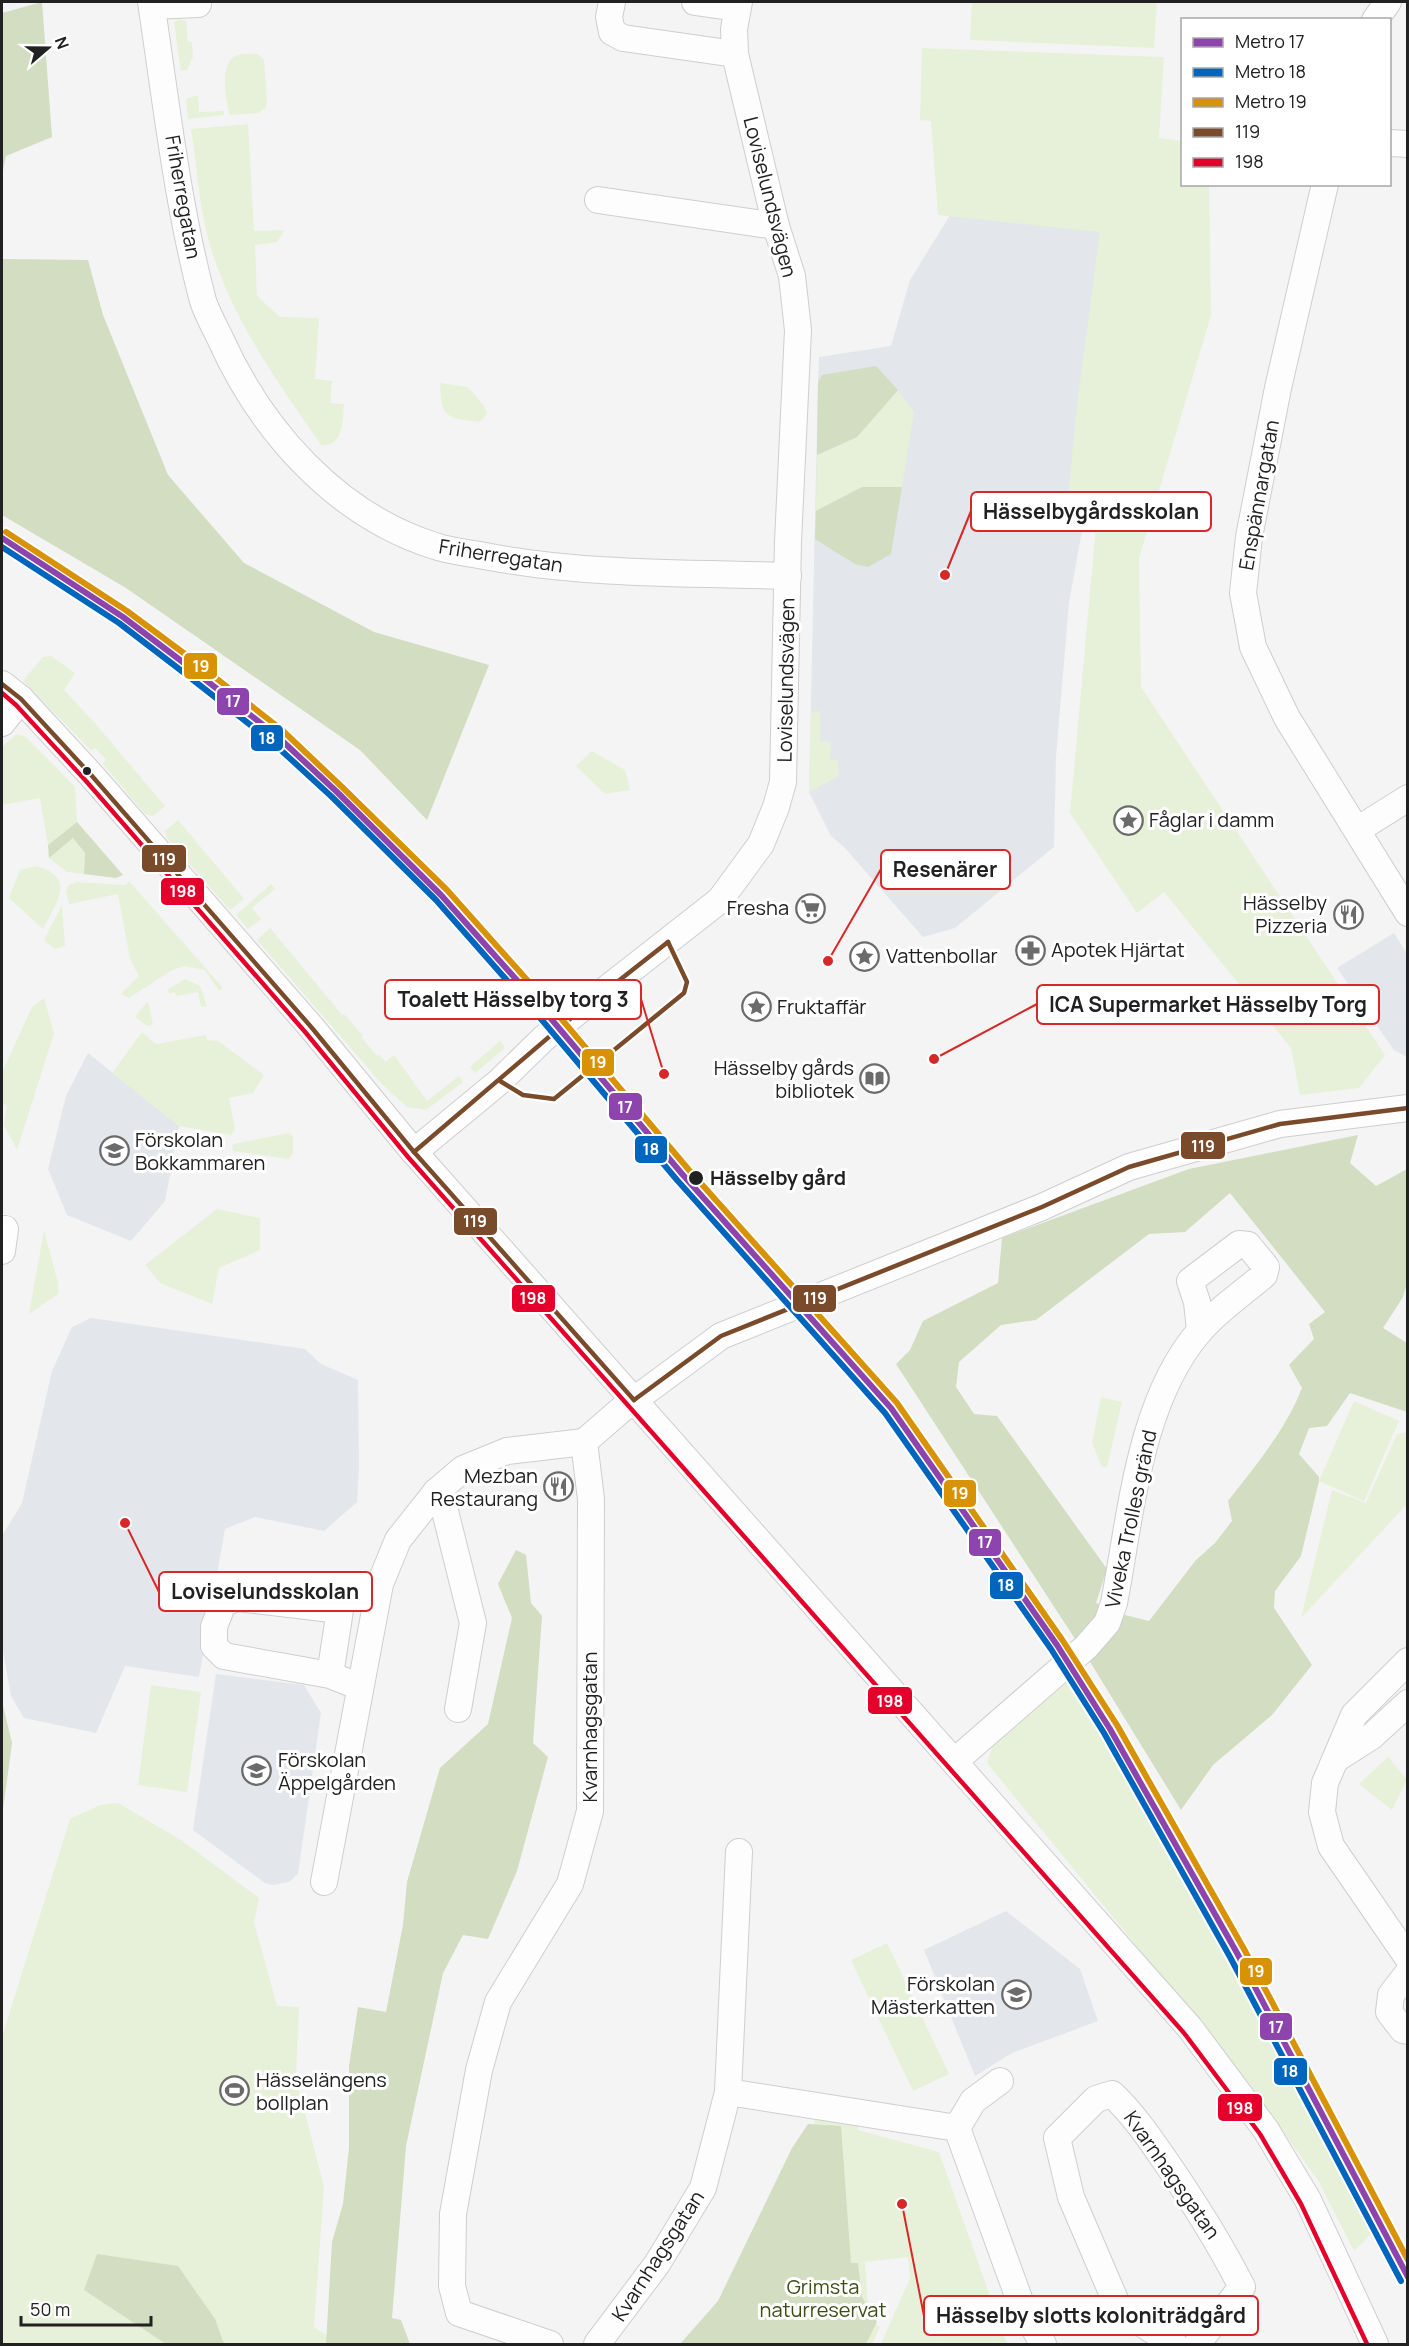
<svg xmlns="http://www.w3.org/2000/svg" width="1409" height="2346" font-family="Manrope,sans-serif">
<rect width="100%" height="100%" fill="#f4f4f4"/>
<g fill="#e3e6ea">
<polygon points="952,212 1128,221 1101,424 1069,603 1056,757 1054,847 955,928 923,937 844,847 831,836 809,792 818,382 819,357 891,346 910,280"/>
<polygon points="1394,933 1407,954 1407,1057 1394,1050 1337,968"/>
<polygon points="88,1053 179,1126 165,1201 131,1241 67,1215 48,1169 66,1096"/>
<polygon points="91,1318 305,1349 321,1364 358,1380 359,1467 357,1502 324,1531 255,1517 225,1529 199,1677 125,1666 96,1733 24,1718 11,1696 2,1645 2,1536 22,1503 52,1371 72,1327"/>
<polygon points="216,1674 304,1685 321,1713 298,1874 289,1882 273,1885 265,1883 193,1830"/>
<polygon points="1006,1911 1080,1969 1098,2021 1012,2053 975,2076 924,1950"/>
</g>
<g fill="#e7f1d9">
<polygon points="972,2 1157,2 1154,48 970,40"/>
<polygon points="178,19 186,21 188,42 192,42 193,57 187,70 181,71 174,23"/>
<polygon points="922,48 1164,57 1159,138 1182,141 1182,184 1209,185 1211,315 1139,558 1141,687 1385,1055 1359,1088 1300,1095 1291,1048 1164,892 1137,913 1070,813 1097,515 1067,509 1077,405 1100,232 938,215 931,121 920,120"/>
<path d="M 258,54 L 264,60 L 267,101 L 265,109 L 258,113 L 229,115 C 227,100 217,62 238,55 C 243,53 251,54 258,54 Z"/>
<polygon points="198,95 199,112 224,111 224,115 188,119 186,99"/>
<path d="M 248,124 L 254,231 L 285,230 L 277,242 L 255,245 L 257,296 L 280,317 L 319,318 L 315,379 L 332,381 L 330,403 L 344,404 C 343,420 343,448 321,445 C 277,381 231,318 209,242 C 199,206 197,166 191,129 Z"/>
<path d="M 440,383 L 468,387 L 484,406 L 487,414 L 480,422 C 447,418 441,419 440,383 Z"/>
<polygon points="898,390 914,412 902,487 862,487 816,511 817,455 857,437"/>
<polygon points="51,656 75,673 64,690 92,720 165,806 153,816 145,814 103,764 106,759 95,748 91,750 23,681 43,657"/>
<polygon points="820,711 820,741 831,742 830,759 838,760 839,776 809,792 811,712"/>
<polygon points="17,734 26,737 75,787 77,822 48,845 40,798 2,805 2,747"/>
<polygon points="592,751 625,770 630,790 605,794 576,766"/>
<polygon points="178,820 244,899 230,910 166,837 165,831"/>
<polygon points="73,838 85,853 84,874 67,872 49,858"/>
<path d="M 36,866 C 77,877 57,902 43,929 L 9,898 L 20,870 Z"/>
<polygon points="129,881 223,988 219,991 205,970 184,966 172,970 129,998 121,994 139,976 130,959 118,894 69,904 66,892 69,885 76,882 125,885"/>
<polygon points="271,884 275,889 252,908 261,919 248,929 236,915"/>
<polygon points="62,905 65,946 55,949 44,940"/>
<polygon points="270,928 342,1015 344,1014 363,1036 362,1038 377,1056 379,1054 386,1062 394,1055 427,1101 459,1076 463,1082 426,1110 407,1107 382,1084 257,940"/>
<polygon points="185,979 200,986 207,1006 201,1007 198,992 176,996 175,992 169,994 168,989"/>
<polygon points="44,998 54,1033 17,1150 4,1125 7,1105 2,1104 2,1073 32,1007"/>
<polygon points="148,1001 153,1025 147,1026 135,1017"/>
<polygon points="142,1032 156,1044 206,1035 207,1040 218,1041 264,1075 253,1093 229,1098 235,1129 231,1135 179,1126 112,1073"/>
<polygon points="500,1041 505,1048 475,1073 470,1067"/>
<polygon points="289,1133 293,1136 293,1153 289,1159 233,1151 232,1145 238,1143"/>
<polygon points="217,1209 260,1218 260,1250 219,1268 212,1304 160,1283 145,1265"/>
<polygon points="44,1230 58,1283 58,1294 29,1314"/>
<polygon points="1101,1397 1122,1402 1107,1467 1102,1467 1092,1443"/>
<polygon points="1354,1401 1399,1421 1364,1501 1319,1481"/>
<polygon points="1407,1432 1407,1504 1301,1618 1332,1490 1366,1503 1397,1434"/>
<path d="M 1071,1679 C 1180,1858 1281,2043 1375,2230 L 1354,2251 L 1319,2182 L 1251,2086 L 987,1763 L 992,1747 Z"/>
<polygon points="151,1685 201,1692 187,1792 138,1785"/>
<polygon points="1388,1757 1407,1780 1392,1810 1359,1784"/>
<polygon points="118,1803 181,1840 259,1898 254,1922 277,2006 299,2007 296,2078 324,2187 314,2327 341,2344 2,2344 2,2037 70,1819 100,1805"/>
<polygon points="887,1943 949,2074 913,2091 851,1960"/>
<polygon points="816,2115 857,2122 858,2130 939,2152 1007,2344 881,2344 910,2278 908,2257 865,2262 869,2321 880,2327 872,2344 753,2344 773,2324"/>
</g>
<g fill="#d2ddc1" fill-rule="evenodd">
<polygon points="42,2 52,137 6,156 2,175 2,13"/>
<polygon points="2,259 88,260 103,315 168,475 244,563 374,632 489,665 427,820 360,750 126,588 2,515"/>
<polygon points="876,366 898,390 857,437 817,455 818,382 822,375"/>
<polygon points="862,487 902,487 891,554 868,567 855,564 815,539 816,511"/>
<polygon points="77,822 123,875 116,878 84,874 85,853 73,838 49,858 48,845"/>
<path d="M 1358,1135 L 1350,1163 L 1376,1186 L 1407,1169 L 1407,1283 L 1403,1297 L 1383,1328 L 1407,1343 L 1407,1412 L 1350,1393 L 1327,1426 L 1309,1428 L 1299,1454 L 1319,1477 L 1319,1481 L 1301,1556 L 1275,1591 L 1274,1608 L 1312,1665 L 1272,1715 L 1213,1765 L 1181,1810 L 1092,1665 L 896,1364 L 910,1350 L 923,1321 L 998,1283 L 1002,1238 L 1189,1169 ZM 1230,1193 L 1325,1312 L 1309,1324 L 1314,1339 L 1289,1365 L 1302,1388 C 1285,1431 1256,1465 1228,1501 L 1232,1521 L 1215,1543 L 1196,1560 L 1149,1621 L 1125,1615 L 1096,1603 L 1107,1569 L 997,1416 L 974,1414 L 956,1387 L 959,1362 L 1001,1325 L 1036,1320 L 1149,1234 L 1185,1232 Z"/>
<polygon points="516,1550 526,1555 531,1603 542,1616 533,1743 548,1757 517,1871 488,1939 463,1935 443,1973 406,2146 392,2318 401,2320 410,2344 326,2344 332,2242 343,2204 349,2148 349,2066 358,2007 386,2012 403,1925 407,1882 440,1768 488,1724 512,1618 498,1584"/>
<polygon points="2,1701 12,1743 2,1817"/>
<polygon points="808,2124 841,2126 851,2263 858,2263 862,2297 877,2322 866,2344 680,2344 718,2301 792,2148"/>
<polygon points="97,2254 178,2266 215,2319 224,2344 166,2344 84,2290"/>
</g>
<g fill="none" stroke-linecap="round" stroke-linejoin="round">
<defs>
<g id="minor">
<path d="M 151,2 C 166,101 177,203 203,301 C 207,313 214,326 220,338 C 261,430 336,515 435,546 C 452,552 472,553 490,557 C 587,575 689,573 788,576"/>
<polyline points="612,2 609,17 612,32 623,38 735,54"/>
<polyline points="695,2 737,8"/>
<polyline points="152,6 198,4 198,2"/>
<polyline points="1375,20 1388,2"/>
<polyline points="1390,143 1408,144"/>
<polyline points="1325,184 1278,388 1249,537 1243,593 1253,647 1287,718 1408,913"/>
<polyline points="598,200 776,226"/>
<polyline points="2,684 21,699 92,776 312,1028 414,1152 1190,2028 1266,2130 1308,2200 1375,2344"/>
<polyline points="2,723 21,699"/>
<polyline points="1357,830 1408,798"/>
<polyline points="414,1152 500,1081 544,1038 720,900 761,844 776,807 783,782 788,542 798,330 792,276 776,226 735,54 734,29 739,2"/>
<polyline points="2,1251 5,1229"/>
<polyline points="436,1492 445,1511 473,1623 458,1709"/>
<polyline points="1408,1661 1354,1715 1325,1783 1322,1812 1331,1846 1408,1958"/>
<polyline points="330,1675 224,1656 214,1646 214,1627 223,1603 238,1598 340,1610 330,1675 360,1687"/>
<polyline points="1336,1759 1372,1736 1408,1703"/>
<path d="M 955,1761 L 1086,1647 L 1107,1623 L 1114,1603 C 1131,1515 1139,1402 1199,1332 C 1216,1311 1243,1293 1264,1275 L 1266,1267 L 1248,1245 L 1239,1244 L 1190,1281 L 1197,1302 L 1200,1330"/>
<polyline points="324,1882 380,1584 398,1540 436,1492 463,1469 507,1451 584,1442"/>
<polyline points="1408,1973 1391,1995 1389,2012 1403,2030 1408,2031"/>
<polyline points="728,2092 739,1852"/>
<polyline points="957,2128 973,2101 1000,2081"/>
<polyline points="550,2344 459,2313 452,2286 453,2214 479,2070 498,2002 570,1884 590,1811 591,1499 584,1442 622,1409 721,1336 1042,1207 1129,1167 1280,1124 1408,1108"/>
<polyline points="597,2344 657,2264 703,2188 728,2092 957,2128 1021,2304 1043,2344"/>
<path d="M 1174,2344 L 1119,2309 L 1071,2197 L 1057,2138 L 1096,2099 L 1112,2094 C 1133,2114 1148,2136 1164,2159 C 1193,2201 1219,2242 1242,2287 L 1197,2344"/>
</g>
</defs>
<use href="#minor" stroke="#cecece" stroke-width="28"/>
<use href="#minor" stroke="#fdfdfd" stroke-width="26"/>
<defs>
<polyline id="rail" points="982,1540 1027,1587"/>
</defs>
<use href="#rail" stroke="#cdcdce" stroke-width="7"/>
<use href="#rail" stroke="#fff" stroke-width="4.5" stroke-dasharray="14" stroke-linecap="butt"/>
<defs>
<g id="bus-1">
<polyline points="2,684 21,699 92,776 312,1028 414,1152 634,1400"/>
<polyline points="500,1081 523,1095 554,1099 684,993 687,982 668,942"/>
<polyline points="414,1152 570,1019 668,942"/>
<polyline points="634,1400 721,1336 1042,1207 1129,1167 1280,1124 1408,1108"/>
</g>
<polyline id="bus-2" points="2,693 16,705 86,781 306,1033 408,1157 1184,2033 1260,2134 1301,2204 1367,2344"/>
</defs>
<use href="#bus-1" stroke="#fff" stroke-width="9"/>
<use href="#bus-2" stroke="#fff" stroke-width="9"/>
<use href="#bus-1" stroke="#7a4b2a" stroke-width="4.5"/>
<use href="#bus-2" stroke="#e4002b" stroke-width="4.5"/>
<defs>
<polyline id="metro-1" points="2,538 123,617 188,666 277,736 337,792 441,895 547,1014 683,1175 891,1408 1057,1645 1110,1729 1237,1953 1408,2277"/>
<polyline id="metro-2" points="2,547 119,623 183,672 272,742 332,797 436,900 541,1019 677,1180 885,1413 1051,1649 1104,1733 1230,1957 1401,2281"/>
<polyline id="metro-3" points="6,532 127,611 193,660 282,730 342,787 447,890 553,1009 689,1170 897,1403 1063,1641 1117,1725 1244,1949 1408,2260"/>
</defs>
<use href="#metro-1" stroke="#fff" stroke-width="10"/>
<use href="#metro-2" stroke="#fff" stroke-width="10"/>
<use href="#metro-3" stroke="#fff" stroke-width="10"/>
<use href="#metro-1" stroke="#8e44ad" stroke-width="6"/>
<use href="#metro-2" stroke="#0065bd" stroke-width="6"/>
<use href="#metro-3" stroke="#d79205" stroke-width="6"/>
</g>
<defs>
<symbol id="sight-ring" viewBox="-11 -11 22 22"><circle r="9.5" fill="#fff" stroke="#6b6b6c" stroke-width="1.5"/><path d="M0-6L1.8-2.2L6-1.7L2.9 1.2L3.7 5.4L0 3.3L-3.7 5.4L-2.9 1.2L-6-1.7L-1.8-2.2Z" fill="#6b6b6c"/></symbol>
<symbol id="supermarket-ring" viewBox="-11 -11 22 22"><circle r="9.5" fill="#fff" stroke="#6b6b6c" stroke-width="1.5"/><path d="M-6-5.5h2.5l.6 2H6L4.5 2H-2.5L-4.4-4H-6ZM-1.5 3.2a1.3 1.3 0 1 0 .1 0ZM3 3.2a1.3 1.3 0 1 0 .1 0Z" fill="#6b6b6c"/></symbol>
<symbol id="restaurant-ring" viewBox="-11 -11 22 22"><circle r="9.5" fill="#fff" stroke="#6b6b6c" stroke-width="1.5"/><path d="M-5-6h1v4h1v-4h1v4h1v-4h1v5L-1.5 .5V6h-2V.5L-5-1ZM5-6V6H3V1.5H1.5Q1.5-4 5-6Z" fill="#6b6b6c"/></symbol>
<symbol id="pharmacy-ring" viewBox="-11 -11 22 22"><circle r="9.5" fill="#fff" stroke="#6b6b6c" stroke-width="1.5"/><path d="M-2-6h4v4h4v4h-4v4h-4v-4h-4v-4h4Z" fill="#6b6b6c"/></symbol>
<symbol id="library-ring" viewBox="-11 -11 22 22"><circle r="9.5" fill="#fff" stroke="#6b6b6c" stroke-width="1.5"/><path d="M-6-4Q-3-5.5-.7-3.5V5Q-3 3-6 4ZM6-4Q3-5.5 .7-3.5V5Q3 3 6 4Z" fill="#6b6b6c"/></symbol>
<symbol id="school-ring" viewBox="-11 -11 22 22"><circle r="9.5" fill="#fff" stroke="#6b6b6c" stroke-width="1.5"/><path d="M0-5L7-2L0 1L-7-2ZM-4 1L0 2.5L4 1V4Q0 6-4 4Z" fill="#6b6b6c"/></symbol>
<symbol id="stadium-ring" viewBox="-11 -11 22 22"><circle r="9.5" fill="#fff" stroke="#6b6b6c" stroke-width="1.5"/><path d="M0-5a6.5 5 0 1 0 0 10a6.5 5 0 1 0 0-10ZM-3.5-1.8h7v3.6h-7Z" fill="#6b6b6c"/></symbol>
</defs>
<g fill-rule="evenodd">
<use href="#sight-ring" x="1112" y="804" width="33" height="33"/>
<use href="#supermarket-ring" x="794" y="892" width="33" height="33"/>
<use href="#restaurant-ring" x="1332" y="898" width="33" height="33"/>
<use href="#pharmacy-ring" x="1014" y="934" width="33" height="33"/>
<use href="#sight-ring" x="848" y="940" width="33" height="33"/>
<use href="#sight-ring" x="740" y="990" width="33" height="33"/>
<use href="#library-ring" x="858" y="1062" width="33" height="33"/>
<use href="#school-ring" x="98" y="1134" width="33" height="33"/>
<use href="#restaurant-ring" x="542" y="1470" width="33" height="33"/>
<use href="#school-ring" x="240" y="1754" width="33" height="33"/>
<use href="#school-ring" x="1000" y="1978" width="33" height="33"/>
<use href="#stadium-ring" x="218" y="2074" width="33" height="33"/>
</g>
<g fill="#212122" stroke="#fff" stroke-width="2">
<circle cx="87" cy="771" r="5"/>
<circle cx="696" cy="1178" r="8"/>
</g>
<g text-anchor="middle" stroke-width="6" stroke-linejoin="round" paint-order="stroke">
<g font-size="20" fill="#212122" stroke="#fff">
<text transform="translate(183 197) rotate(80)" y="7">Friherregatan</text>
<text transform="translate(770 197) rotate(76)" y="7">Loviselundsvägen</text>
<text transform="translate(1259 495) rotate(-80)" y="7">Enspännargatan</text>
<text transform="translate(501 556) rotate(9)" y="7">Friherregatan</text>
<text transform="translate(786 680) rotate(-89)" y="7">Loviselundsvägen</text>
<text transform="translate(1131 1519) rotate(-78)" y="7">Viveka Trolles gränd</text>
<text transform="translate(590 1727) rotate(-90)" y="7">Kvarnhagsgatan</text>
<text transform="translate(1172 2175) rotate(55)" y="7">Kvarnhagsgatan</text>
<text transform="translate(658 2256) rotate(-57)" y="7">Kvarnhagsgatan</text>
</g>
<g font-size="20" fill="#212122" stroke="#fff" text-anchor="start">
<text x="1149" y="827">Fåglar i damm</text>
<text x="1327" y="910" text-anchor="end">Hässelby<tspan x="1327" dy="23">Pizzeria</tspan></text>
<text x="789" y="915" text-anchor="end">Fresha</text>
<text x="1051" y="957">Apotek Hjärtat</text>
<text x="886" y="963">Vattenbollar</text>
<text x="777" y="1014">Fruktaffär</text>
<text x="854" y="1075" text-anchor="end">Hässelby gårds<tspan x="854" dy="23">bibliotek</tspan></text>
<text x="135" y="1147">Förskolan<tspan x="135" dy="23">Bokkammaren</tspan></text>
<text x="538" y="1483" text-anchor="end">Mezban<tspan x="538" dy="23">Restaurang</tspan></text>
<text x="278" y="1767">Förskolan<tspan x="278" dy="23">Äppelgården</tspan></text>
<text x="995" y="1991" text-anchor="end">Förskolan<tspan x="995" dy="23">Mästerkatten</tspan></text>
<text x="256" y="2087">Hässelängens<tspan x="256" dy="23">bollplan</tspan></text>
</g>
<g font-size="20" font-weight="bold" fill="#212122" stroke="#fff" text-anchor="start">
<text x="710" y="1185">Hässelby gård</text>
</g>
<g font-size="20" fill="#3b4d14" stroke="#fff">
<text x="823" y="2294">Grimsta<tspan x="823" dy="23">naturreservat</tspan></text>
</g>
</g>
<path fill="none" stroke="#d62828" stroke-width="2" d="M945 575L971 511M828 961L881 869M664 1074L641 999M934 1059L1037 1004M125 1523L159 1592M902 2204L924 2316"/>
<g fill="#d62828" stroke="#fff" stroke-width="2">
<circle cx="945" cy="575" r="6"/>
<circle cx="828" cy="961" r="6"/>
<circle cx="664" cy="1074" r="6"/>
<circle cx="934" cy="1059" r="6"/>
<circle cx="125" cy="1523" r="6"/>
<circle cx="902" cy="2204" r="6"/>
</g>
<g fill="#fff" stroke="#d62828" stroke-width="2">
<rect x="971" y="492" width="240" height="39" rx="6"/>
<rect x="881" y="850" width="129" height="39" rx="6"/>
<rect x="385" y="980" width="256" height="39" rx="6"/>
<rect x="1037" y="985" width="342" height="39" rx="6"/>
<rect x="159" y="1572" width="213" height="39" rx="6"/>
<rect x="924" y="2296" width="334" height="39" rx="6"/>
</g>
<g font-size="21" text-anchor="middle" font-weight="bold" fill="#212122">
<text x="1091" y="519">Hässelbygårdsskolan</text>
<text x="945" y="877">Resenärer</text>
<text x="513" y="1007">Toalett Hässelby torg 3</text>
<text x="1208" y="1012">ICA Supermarket Hässelby Torg</text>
<text x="265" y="1599">Loviselundsskolan</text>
<text x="1091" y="2323">Hässelby slotts koloniträdgård</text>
</g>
<g stroke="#fff" stroke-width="2">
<rect x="183" y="652" width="35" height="28" rx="6" fill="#d79205"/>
<rect x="216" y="687" width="34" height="29" rx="6" fill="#8e44ad"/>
<rect x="250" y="724" width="34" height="28" rx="6" fill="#0065bd"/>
<rect x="141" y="844" width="46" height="29" rx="6" fill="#7a4b2a"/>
<rect x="160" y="877" width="45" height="29" rx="6" fill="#e4002b"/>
<rect x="581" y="1048" width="34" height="29" rx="6" fill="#d79205"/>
<rect x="608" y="1092" width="35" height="29" rx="6" fill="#8e44ad"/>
<rect x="1180" y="1131" width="46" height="29" rx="6" fill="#7a4b2a"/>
<rect x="634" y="1135" width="34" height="29" rx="6" fill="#0065bd"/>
<rect x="453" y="1207" width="45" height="29" rx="6" fill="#7a4b2a"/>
<rect x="792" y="1284" width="45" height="29" rx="6" fill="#7a4b2a"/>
<rect x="511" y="1284" width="45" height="29" rx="6" fill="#e4002b"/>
<rect x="943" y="1479" width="34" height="29" rx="6" fill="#d79205"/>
<rect x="968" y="1528" width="34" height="29" rx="6" fill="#8e44ad"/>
<rect x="989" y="1571" width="35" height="29" rx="6" fill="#0065bd"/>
<rect x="867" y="1686" width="46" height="29" rx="6" fill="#e4002b"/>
<rect x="1239" y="1957" width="34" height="29" rx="6" fill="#d79205"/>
<rect x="1259" y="2012" width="34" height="29" rx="6" fill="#8e44ad"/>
<rect x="1273" y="2057" width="35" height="29" rx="6" fill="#0065bd"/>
<rect x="1217" y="2093" width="46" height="29" rx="6" fill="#e4002b"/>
</g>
<g font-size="16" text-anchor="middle" font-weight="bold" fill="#fff">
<text x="201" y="672">19</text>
<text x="233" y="707">17</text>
<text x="267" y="744">18</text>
<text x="164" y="865">119</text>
<text x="183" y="897">198</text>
<text x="598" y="1068">19</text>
<text x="625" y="1113">17</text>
<text x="1203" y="1152">119</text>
<text x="651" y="1155">18</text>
<text x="475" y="1227">119</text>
<text x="815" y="1304">119</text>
<text x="533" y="1304">198</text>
<text x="960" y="1499">19</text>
<text x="985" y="1548">17</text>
<text x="1006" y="1591">18</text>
<text x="890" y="1707">198</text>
<text x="1256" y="1977">19</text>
<text x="1276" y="2033">17</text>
<text x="1290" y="2077">18</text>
<text x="1240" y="2114">198</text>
</g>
<rect width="1409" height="2346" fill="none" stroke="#212122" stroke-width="6"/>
<rect x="1181" y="18" width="210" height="168" fill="#ffffff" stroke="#a6a6a7" stroke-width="1.5"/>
<rect x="1193" y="38" width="30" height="9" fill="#8e44ad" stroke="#a6a6a7" stroke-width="1.5"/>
<text x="1235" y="48" font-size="18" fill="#212122">Metro 17</text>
<rect x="1193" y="68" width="30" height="9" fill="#0065bd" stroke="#a6a6a7" stroke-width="1.5"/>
<text x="1235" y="78" font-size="18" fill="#212122">Metro 18</text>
<rect x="1193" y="98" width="30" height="9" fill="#d79205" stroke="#a6a6a7" stroke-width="1.5"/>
<text x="1235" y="108" font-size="18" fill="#212122">Metro 19</text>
<rect x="1193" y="128" width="30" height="9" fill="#7a4b2a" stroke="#a6a6a7" stroke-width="1.5"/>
<text x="1235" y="138" font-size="18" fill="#212122">119</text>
<rect x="1193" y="158" width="30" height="9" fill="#e4002b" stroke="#a6a6a7" stroke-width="1.5"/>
<text x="1235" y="168" font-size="18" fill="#212122">198</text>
<g transform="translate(48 48) rotate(70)" stroke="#ffffff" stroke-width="4.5" paint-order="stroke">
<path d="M0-4.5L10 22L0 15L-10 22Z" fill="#212122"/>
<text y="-9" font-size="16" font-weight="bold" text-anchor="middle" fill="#212122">N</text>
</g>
<path d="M21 2316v9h130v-9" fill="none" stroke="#212122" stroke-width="3"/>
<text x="30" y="2316" font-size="18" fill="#212122" stroke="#ffffff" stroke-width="4.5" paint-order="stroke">50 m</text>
</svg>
